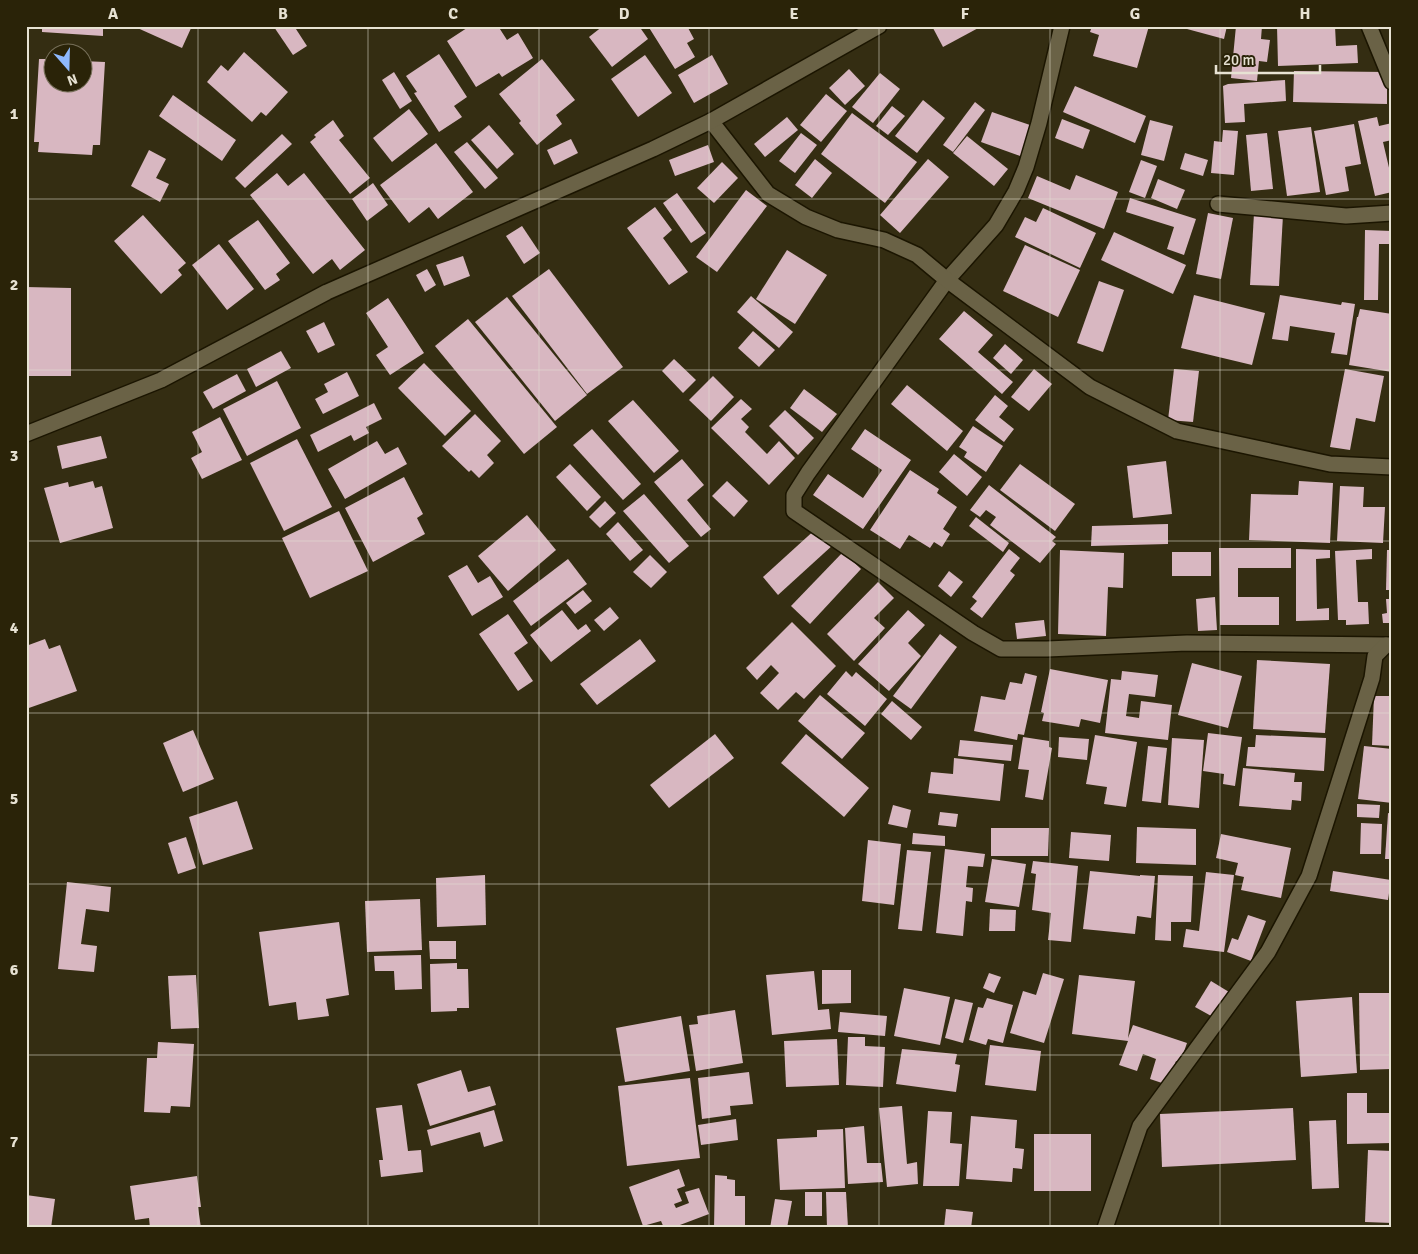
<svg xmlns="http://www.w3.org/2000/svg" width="1418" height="1254" font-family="Signika,sans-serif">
<rect width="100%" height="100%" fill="#342d12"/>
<g fill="#d8b7c1">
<polygon points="42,26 103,26 103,36 42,32"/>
<polygon points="133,26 192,26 182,48"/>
<polygon points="294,26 307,46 293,55 274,27"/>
<polygon points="470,26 498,26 507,40 518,33 533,58 502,77 499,73 476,87 447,41"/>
<polygon points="603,26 639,26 648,39 612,67 589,37"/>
<polygon points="648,26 687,26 694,39 687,43 695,57 675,69"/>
<polygon points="937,26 982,26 943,47 933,28"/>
<polygon points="1092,26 1149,26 1137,68 1093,56 1099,35 1090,32"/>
<polygon points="1176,26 1227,26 1224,39"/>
<polygon points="1236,26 1262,26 1261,39 1270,40 1267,62 1259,61 1257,81 1231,78"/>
<polygon points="1277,26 1335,26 1336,46 1357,45 1358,63 1278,66"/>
<polygon points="244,52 288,92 266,116 261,112 252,122 207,82 221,65 228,71"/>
<polygon points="439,54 467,97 454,106 462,117 439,132 414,93 417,92 406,76"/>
<polygon points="645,55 672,93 638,117 611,79"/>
<polygon points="712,55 728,84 694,103 678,75"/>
<polygon points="39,59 52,59 52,82 82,82 82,61 105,62 100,145 93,145 92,155 38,152 39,142 34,142"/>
<polygon points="542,59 575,100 556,115 562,124 537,145 519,123 521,121 499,94"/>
<polygon points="849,69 865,86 845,105 829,88"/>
<polygon points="1294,71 1387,72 1387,104 1293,102"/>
<polygon points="394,72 412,101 400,109 382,80"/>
<polygon points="880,73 900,89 873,123 852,107"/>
<polygon points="1285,80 1286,101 1244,104 1245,122 1225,123 1223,86 1228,84"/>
<polygon points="1075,86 1146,116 1135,143 1063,112"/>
<polygon points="826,94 847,111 821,142 800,125"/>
<polygon points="173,95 236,140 222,161 159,116"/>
<polygon points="923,100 945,118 917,153 895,136"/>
<polygon points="975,102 985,110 953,152 943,145"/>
<polygon points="892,106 905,116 888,135 876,126"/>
<polygon points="409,109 428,134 392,162 373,138"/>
<polygon points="992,112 1033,126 1023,157 981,142"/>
<polygon points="852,113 917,162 885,203 821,154"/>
<polygon points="787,117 798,130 765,157 754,144"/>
<polygon points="1377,117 1379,126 1392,123 1392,140 1383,142 1390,172 1392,172 1392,192 1375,196 1358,121"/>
<polygon points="1062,119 1090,130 1083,149 1055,138"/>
<polygon points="333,120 344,136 339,140 370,178 350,194 310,142 316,137 314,135"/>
<polygon points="1150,120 1173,126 1164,161 1141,155"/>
<polygon points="1354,124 1361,164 1345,167 1349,191 1326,195 1314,131"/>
<polygon points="489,125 514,154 497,169 471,140"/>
<polygon points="1311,127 1320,192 1287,196 1278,131"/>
<polygon points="1223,130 1238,131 1234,175 1211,173 1214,141 1222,142"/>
<polygon points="801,133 817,145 795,173 779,161"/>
<polygon points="1267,133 1273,189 1251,191 1246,135"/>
<polygon points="282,134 292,144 245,188 235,178"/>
<polygon points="967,136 1008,169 994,186 953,153"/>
<polygon points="571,139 578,153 554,165 547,150"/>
<polygon points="467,142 498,178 485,189 454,152"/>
<polygon points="436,143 473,192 438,219 429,207 409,223 380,185"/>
<polygon points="708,145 714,162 675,176 669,160"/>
<polygon points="149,150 166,159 156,178 169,184 160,202 131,186"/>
<polygon points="1185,153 1208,160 1203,176 1180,169"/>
<polygon points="815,159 832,173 812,198 795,185"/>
<polygon points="928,159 949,177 900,233 880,215"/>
<polygon points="1141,160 1157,166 1145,198 1129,192"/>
<polygon points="722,162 738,178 714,203 697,188"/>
<polygon points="277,173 288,186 304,173 365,250 340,270 332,259 313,274 250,195"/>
<polygon points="1076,175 1118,192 1104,229 1028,198 1037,176 1070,190"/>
<polygon points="1158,179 1185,190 1177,209 1151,198"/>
<polygon points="373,183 388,205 367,221 352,199"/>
<polygon points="746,190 767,206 717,272 696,257"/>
<polygon points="677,193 706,233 691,243 663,203"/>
<polygon points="1130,198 1196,219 1184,255 1167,249 1174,227 1126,212"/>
<polygon points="655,207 672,230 663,238 688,272 669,285 627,228"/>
<polygon points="1043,208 1096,233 1080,268 1015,237 1025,217 1036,222"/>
<polygon points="1208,213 1233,218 1221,279 1196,274"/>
<polygon points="1254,213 1283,215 1279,286 1250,285"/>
<polygon points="143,215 186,263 178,270 182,275 161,294 114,241"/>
<polygon points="258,220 290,263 276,274 280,280 265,290 228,241"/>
<polygon points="522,226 540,253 524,264 506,236"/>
<polygon points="1365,230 1392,231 1392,244 1379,244 1378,300 1364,300"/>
<polygon points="1114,232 1186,265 1173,294 1101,260"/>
<polygon points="219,244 254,289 227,310 192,265"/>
<polygon points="1025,245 1080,270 1058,317 1003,291"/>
<polygon points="787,250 827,275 795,324 756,299"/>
<polygon points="463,256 470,276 444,286 436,265"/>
<polygon points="427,269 436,285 425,292 416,275"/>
<polygon points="549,269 623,367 587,394 512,296"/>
<polygon points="1099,281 1124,290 1103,352 1077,343"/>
<polygon points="26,287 71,288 71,376 26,376"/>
<polygon points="1194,295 1265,313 1252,365 1181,348"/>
<polygon points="1280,295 1341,305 1342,302 1355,304 1347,355 1331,353 1335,333 1290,326 1288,341 1272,339"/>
<polygon points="751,296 793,332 779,348 737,312"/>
<polygon points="507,297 587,395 555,421 475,322"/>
<polygon points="388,298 424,353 390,375 376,355 388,347 366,313"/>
<polygon points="1360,309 1392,314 1392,372 1349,365 1357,317 1358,317"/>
<polygon points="964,311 993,335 978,352 1013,382 1002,394 939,339"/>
<polygon points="468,319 557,427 524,454 435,346"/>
<polygon points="324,322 335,345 318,353 306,331"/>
<polygon points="753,331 775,350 759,367 738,348"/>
<polygon points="1005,344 1023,360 1011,374 993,358"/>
<polygon points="281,351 291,368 256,387 247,369"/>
<polygon points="674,359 696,380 683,393 662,371"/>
<polygon points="424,363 471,411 445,436 398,388"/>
<polygon points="1034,369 1052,384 1029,411 1011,397"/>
<polygon points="1174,369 1199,371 1193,422 1168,420"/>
<polygon points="1345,369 1384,376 1375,422 1356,418 1350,450 1330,447"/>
<polygon points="347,372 359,396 323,414 315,399 328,392 324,384"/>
<polygon points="237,374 246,391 213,409 203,392"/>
<polygon points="713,376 734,397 711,421 689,400"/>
<polygon points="277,381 301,428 247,456 223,409"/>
<polygon points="907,385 963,431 947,451 891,404"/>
<polygon points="804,389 837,414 822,432 790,408"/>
<polygon points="995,395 1008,406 999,417 1014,429 1004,442 975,420"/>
<polygon points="741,399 752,409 741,419 749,427 745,432 767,454 779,441 795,458 769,485 711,428"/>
<polygon points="633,400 679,451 654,473 608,421"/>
<polygon points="374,403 382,419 366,427 369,433 354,441 351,435 318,452 310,435"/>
<polygon points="785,410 814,438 798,455 769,426"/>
<polygon points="475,414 501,441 487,455 494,463 479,478 471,470 469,472 442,446"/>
<polygon points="220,417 242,460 202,479 191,458 202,452 192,432"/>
<polygon points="973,426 1003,446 986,472 964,457 967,452 959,447"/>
<polygon points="592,429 641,484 623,500 573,445"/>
<polygon points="865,429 911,460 863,529 813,495 828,474 863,498 882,470 851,449"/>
<polygon points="101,436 107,458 62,469 57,446"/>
<polygon points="297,439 332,507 284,531 250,463"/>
<polygon points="377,441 385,454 398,447 407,464 345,499 328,469"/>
<polygon points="954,454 982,477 967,496 939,472"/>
<polygon points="682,459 704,485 687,500 711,529 701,537 654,482"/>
<polygon points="1166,461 1172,514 1133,518 1127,466"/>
<polygon points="570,464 601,497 587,511 556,477"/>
<polygon points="1020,464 1075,504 1055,531 1000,490"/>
<polygon points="910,470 939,489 937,493 957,507 943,529 950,534 942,547 934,542 930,548 909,535 900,549 870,530"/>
<polygon points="404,477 423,514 417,518 425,534 373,562 345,508"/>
<polygon points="93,481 95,488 102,486 113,528 60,543 44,488 68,482 69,487"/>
<polygon points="727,481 748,501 734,517 712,496"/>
<polygon points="1299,481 1333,483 1330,543 1249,540 1251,494 1298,495"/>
<polygon points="989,485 1056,537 1052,541 1056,544 1040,563 990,525 996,517 986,510 980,517 970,510"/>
<polygon points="1340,486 1364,487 1363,507 1385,507 1383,543 1337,541"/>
<polygon points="644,494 689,546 669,563 623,511"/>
<polygon points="605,501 616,513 600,528 589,517"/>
<polygon points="339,511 368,571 310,598 282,538"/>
<polygon points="527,515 556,550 508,591 478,556"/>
<polygon points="976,517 1009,543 1003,552 969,526"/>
<polygon points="618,522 643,550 630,561 606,534"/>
<polygon points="1168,524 1168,544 1091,546 1092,526"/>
<polygon points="818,527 834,544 778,595 763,577"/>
<polygon points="1219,548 1291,548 1291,568 1238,568 1238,597 1279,597 1279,625 1220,625"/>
<polygon points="1009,549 1020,558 1010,571 1015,575 982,618 970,609 977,601 972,597"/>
<polygon points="1296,549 1330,550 1330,558 1316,559 1317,609 1329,608 1329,620 1296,621"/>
<polygon points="1372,549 1372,559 1356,560 1358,602 1368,602 1369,624 1346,625 1346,620 1338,620 1335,551"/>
<polygon points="1060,550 1124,553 1123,588 1108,587 1106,636 1058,634"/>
<polygon points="1387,550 1392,550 1392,590 1386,590"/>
<polygon points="843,552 861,569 810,624 791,606"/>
<rect x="1172" y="552" width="39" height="24"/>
<polygon points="650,555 667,572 651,588 633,572"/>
<polygon points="568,559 587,584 531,626 513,601"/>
<polygon points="467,565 478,583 490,576 503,597 472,616 448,576"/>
<polygon points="949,571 963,582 951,597 938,586"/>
<polygon points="878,582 894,598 874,618 885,628 854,661 827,634"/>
<polygon points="583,590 592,601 575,614 566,603"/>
<polygon points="1215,597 1217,630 1198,631 1196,599"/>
<polygon points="1386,599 1392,599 1392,623 1383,623 1382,614 1387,613"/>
<polygon points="610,607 619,618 604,631 594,620"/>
<polygon points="562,610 578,630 586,624 591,631 551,662 530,635"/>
<polygon points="908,610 925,625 908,643 921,656 889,691 858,664"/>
<polygon points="508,614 528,643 514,653 533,681 518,691 479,634"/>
<polygon points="1044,620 1046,636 1017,639 1015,623"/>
<polygon points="792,622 836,666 804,699 796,692 778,710 760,693 779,673 771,665 757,680 746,668"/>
<polygon points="940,634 957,647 911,709 893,696"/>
<polygon points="45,639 49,649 60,645 77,691 26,709 26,646"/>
<polygon points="640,639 656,661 597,705 580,684"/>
<polygon points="1257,660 1330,664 1325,733 1253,729"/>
<polygon points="1192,663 1242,676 1228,728 1178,715"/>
<polygon points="1050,669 1108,680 1100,723 1081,719 1079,727 1042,721 1044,713 1041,712"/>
<polygon points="846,671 852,677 856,672 887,699 865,726 827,694"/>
<polygon points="1122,671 1158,675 1155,697 1129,694 1126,716 1139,718 1141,701 1172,705 1168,740 1105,733 1111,679 1121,680"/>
<polygon points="1025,673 1037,676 1024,735 1018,734 1017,740 974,731 981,696 1005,700 1010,682 1022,684"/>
<polygon points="820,695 865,733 842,759 798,721"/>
<polygon points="1374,696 1392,696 1392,746 1372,745"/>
<polygon points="892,701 922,727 911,740 881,714"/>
<polygon points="193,730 214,779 183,792 163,743"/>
<polygon points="1208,733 1242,737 1235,786 1223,784 1224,774 1203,771"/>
<polygon points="715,734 734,758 669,808 650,785"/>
<polygon points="806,734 869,788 844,817 781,763"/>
<polygon points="1095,735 1137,742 1126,807 1104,804 1107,787 1086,784"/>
<polygon points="1256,735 1326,738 1324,771 1246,766 1248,747 1255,747"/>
<polygon points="1023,737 1049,741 1049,747 1052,748 1043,800 1025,797 1029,770 1018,769"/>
<polygon points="1059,737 1089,739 1087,760 1058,757"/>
<polygon points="1172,738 1204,740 1199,808 1168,805"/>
<polygon points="960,740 1013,745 1011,761 958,756"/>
<polygon points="1148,746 1167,748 1161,803 1142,801"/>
<polygon points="1364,746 1392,749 1392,803 1358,799"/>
<polygon points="954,758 1004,764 1000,801 928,793 931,772 953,774"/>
<polygon points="1243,768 1295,773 1294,782 1302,782 1301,801 1292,800 1291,810 1239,806"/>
<polygon points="237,801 253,849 203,865 189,817"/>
<polygon points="1357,804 1380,805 1379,818 1357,817"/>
<polygon points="893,805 911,810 907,828 888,824"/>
<polygon points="940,812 958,814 956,827 938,825"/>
<polygon points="1388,813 1392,814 1392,859 1385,859"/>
<polygon points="1361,823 1382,824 1381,854 1360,854"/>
<polygon points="1137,827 1196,829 1196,865 1136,863"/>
<polygon points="991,828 1049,828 1048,856 991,856"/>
<polygon points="1071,832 1111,835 1109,861 1069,858"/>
<polygon points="913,833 945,836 945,846 912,844"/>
<polygon points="1221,834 1291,848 1281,898 1241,890 1244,877 1235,875 1238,863 1216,858"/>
<polygon points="186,837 196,868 178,874 168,843"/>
<polygon points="868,840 901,844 894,905 862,901"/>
<polygon points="945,849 985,854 983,867 968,866 966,887 973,888 972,902 966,901 963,936 936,933"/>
<polygon points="907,850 931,852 922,931 898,929"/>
<polygon points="992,859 1026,864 1019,907 985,902"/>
<polygon points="1033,861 1078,866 1071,942 1048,940 1051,913 1032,910 1036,874 1031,873"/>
<polygon points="1090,871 1140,876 1140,875 1155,876 1151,918 1137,916 1135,934 1083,929"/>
<polygon points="1333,871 1391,880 1388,900 1330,891"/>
<polygon points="1206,872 1234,875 1224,952 1183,947 1186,929 1199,931"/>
<polygon points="485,875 486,925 437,927 436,878"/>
<polygon points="1158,875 1193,876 1191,922 1171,922 1171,941 1155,940"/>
<polygon points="67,882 111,887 109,912 86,909 81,944 97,946 94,972 58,969"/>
<polygon points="420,899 422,950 367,952 365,901"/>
<polygon points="990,909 1016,910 1015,931 989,931"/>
<polygon points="1248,915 1266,921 1251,961 1227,952 1232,938 1238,940"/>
<polygon points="339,922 349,995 326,999 329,1016 298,1020 296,1002 269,1006 259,932"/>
<polygon points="429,941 456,941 456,959 430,959"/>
<polygon points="421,955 422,989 395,990 394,971 375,971 374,956"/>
<polygon points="457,963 457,969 468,969 469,1008 457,1008 457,1011 431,1012 430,964"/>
<polygon points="822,970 851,970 851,1003 822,1004"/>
<polygon points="814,971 818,1010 829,1009 831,1029 772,1035 766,975"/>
<polygon points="989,973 1001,977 994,993 983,988"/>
<polygon points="1043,973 1064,979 1044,1043 1010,1033 1023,991 1036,995"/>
<polygon points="196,975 199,1028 171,1029 168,976"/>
<polygon points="1079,975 1135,981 1128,1038 1133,1025 1187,1043 1180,1063 1176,1061 1168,1085 1150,1079 1156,1059 1143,1054 1137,1071 1119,1065 1128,1041 1072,1034"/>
<polygon points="1211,981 1229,992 1213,1017 1195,1007"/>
<polygon points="904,988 950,997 940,1045 894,1036"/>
<polygon points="1359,993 1390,993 1391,1069 1360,1070"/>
<polygon points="1352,997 1357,1073 1301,1077 1296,1001"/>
<polygon points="987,998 1013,1005 1003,1043 988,1039 986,1045 969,1040 978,1007 983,1008"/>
<polygon points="955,999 973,1003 963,1043 945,1038"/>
<polygon points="735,1010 743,1063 696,1071 689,1025 698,1024 697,1016"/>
<polygon points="840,1012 887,1016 885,1036 838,1032"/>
<polygon points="681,1016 690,1071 625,1082 616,1028"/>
<polygon points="848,1037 865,1037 865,1046 885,1047 883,1087 846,1085"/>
<polygon points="837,1039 839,1085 786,1087 784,1041"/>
<polygon points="158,1042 194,1044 190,1107 171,1106 170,1113 144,1112 147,1058 157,1058"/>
<polygon points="990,1045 1041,1051 1036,1091 985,1085"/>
<polygon points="902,1049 957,1054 955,1064 960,1065 956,1092 896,1084"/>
<polygon points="461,1070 468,1092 490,1086 496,1105 430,1126 417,1084"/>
<polygon points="749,1072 753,1104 730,1106 731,1115 702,1119 698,1078"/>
<polygon points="690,1078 700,1158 627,1166 618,1086"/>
<polygon points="1347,1093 1367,1093 1367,1113 1392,1113 1392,1143 1347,1144"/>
<polygon points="402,1105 408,1151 421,1150 423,1172 381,1177 379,1160 383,1160 376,1108"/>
<polygon points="902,1106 907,1164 917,1162 918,1184 887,1187 879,1108"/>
<polygon points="1293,1108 1296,1160 1162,1167 1160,1114"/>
<polygon points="494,1110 503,1141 484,1147 480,1132 431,1146 427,1130"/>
<polygon points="928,1111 952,1112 950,1143 962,1144 959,1186 923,1186"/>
<polygon points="971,1116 1017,1120 1015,1148 1024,1149 1022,1169 1013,1168 1012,1182 966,1179"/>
<polygon points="736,1119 738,1140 701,1145 698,1125"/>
<polygon points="1336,1120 1339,1188 1312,1189 1309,1121"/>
<polygon points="864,1126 867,1163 881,1163 883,1182 848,1184 845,1128"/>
<polygon points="843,1129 845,1188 780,1190 777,1139 817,1137 817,1130"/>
<rect x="1034" y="1134" width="57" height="57"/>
<polygon points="1368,1150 1392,1151 1392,1223 1365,1222"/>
<polygon points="679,1169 685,1186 677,1189 682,1201 674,1204 676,1208 689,1203 685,1192 699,1188 709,1214 672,1228 664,1228 661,1221 643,1226 629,1187"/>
<polygon points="715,1175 727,1176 727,1179 735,1180 735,1196 745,1196 745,1228 714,1228"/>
<polygon points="197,1176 201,1207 198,1207 201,1228 150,1228 149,1218 135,1220 130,1186"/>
<rect x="805" y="1192" width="17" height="24"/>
<polygon points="826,1192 846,1192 848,1228 827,1228"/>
<polygon points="26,1195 55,1199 51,1228 26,1228"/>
<polygon points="775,1199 792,1201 787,1228 770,1228"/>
<polygon points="946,1209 973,1212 971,1228 944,1228"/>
</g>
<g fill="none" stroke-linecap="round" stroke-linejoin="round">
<defs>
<g id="minor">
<polyline points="1062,26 1039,123 1026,167 1016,191 996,225 947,280 808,473 794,495 794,511 973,633 1001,649 1047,649 1187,643 1386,645"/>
<polyline points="1369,26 1392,82"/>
<polyline points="711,121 768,194 806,217 838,230 884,240 917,255 947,280 1090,387 1177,431 1330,464 1392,467"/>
<polyline points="1218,204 1346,216 1392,213"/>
<polyline points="26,434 161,380 327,292 653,149 711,121 879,26"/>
<polyline points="1105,1228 1140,1126 1268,952 1309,876 1372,678 1375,656 1386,645 1390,645"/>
</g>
</defs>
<use href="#minor" stroke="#1b1500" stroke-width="18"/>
<use href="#minor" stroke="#6a6246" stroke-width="15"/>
</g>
<path fill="none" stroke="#e7e2d3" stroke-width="1" stroke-opacity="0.55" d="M 198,26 L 198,1228M 368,26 L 368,1228M 539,26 L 539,1228M 709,26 L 709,1228M 879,26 L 879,1228M 1050,26 L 1050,1228M 1220,26 L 1220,1228M 26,199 L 1392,199M 26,370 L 1392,370M 26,541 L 1392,541M 26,713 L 1392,713M 26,884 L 1392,884M 26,1055 L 1392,1055"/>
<rect width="1418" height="1254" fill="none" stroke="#2a2308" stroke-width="55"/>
<g transform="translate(68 68) rotate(160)"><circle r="24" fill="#2a2308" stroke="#766f59"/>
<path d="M0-4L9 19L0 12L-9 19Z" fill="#8eb9fd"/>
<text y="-8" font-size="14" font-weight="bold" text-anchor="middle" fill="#e7e2d3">N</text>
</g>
<path d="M1216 65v8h104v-8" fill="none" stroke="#e7e2d3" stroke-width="2.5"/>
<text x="1223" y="65" font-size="15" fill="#e7e2d3" stroke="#2a2308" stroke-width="4" paint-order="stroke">20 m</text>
<rect x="28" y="28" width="1362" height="1198" fill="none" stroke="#e7e2d3" stroke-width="2"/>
<g font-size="16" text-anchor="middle" font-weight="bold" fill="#e7e2d3">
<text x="113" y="19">A</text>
<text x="283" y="19">B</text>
<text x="453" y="19">C</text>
<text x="624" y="19">D</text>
<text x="794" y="19">E</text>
<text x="965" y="19">F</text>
<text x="1135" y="19">G</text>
<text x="1305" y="19">H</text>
<text x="14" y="119">1</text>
<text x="14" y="290">2</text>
<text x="14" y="461">3</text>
<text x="14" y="633">4</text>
<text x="14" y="804">5</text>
<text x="14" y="975">6</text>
<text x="14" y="1147">7</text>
</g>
</svg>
